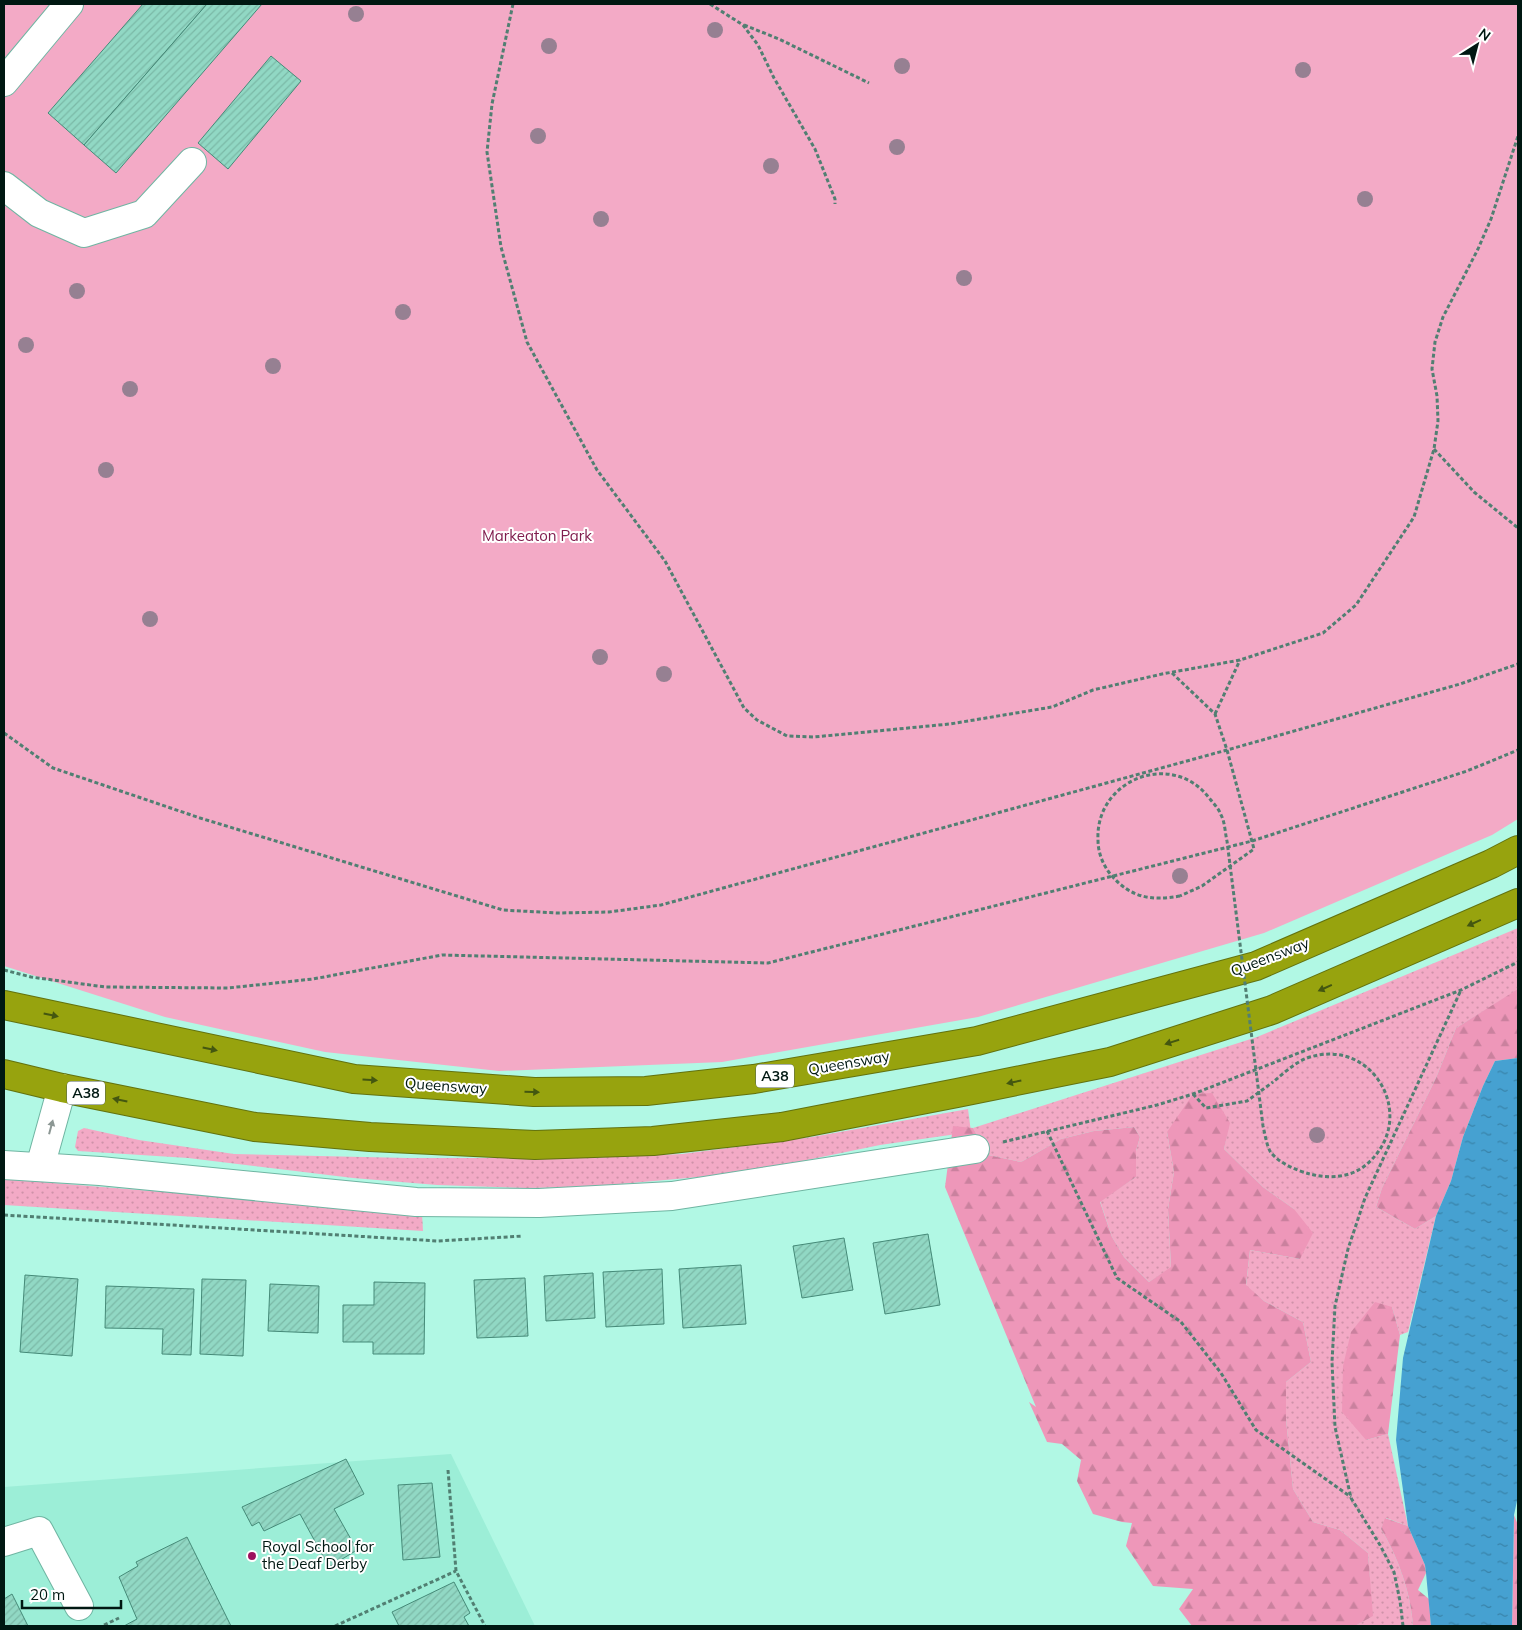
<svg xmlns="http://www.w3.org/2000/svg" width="1522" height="1630" font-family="Mulish,sans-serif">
<defs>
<pattern id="grass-dots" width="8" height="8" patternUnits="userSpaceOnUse" patternTransform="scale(1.25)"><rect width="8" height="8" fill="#f3aac6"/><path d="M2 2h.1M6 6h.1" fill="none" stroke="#cf92a9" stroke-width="1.8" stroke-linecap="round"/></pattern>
<pattern id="forest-firs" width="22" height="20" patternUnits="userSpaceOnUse" patternTransform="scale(1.25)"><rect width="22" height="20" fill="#ee97b9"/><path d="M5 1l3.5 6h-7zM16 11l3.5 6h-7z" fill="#ca819e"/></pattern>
<pattern id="water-ripples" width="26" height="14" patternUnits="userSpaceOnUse" patternTransform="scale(1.25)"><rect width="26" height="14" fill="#46a1d1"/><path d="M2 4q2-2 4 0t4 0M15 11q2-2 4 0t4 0" fill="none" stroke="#3882a8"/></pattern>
<pattern id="building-hatch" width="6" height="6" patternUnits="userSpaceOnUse" patternTransform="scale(1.25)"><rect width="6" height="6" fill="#91d8c4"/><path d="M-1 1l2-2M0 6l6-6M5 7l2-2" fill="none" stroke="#7bb9a7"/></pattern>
</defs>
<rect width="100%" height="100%" fill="#b1f8e4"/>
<polygon fill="#9ceed7" points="451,1454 535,1626 4,1626 4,1487"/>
<g fill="url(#grass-dots)">
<path d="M 1518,928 L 1518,990 L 1456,1028 L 1436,1078 L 1382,1188 L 1376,1207 L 1415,1229 L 1436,1216 L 1408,1332 L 1400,1335 L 1392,1307 L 1366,1440 L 1388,1434 L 1408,1526 L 1386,1518 L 1381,1529 C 1398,1557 1411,1593 1413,1626 L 1355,1626 L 1372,1616 L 1368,1553 L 1340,1530 L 1313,1522 L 1293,1489 L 1286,1419 L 1286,1382 L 1311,1362 L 1303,1322 L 1264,1301 L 1246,1286 L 1250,1250 L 1300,1259 L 1294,1209 L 1263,1187 L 1224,1149 L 1229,1123 L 1167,1132 L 1174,1172 L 1168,1209 L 1171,1268 L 1149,1282 L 1124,1257 L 1112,1237 L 1100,1201 L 1136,1177 L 1136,1151 L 1140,1137 L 1134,1127 L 1094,1131 L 1061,1139 L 1021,1162 L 988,1155 L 973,1128 L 1257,1037 Z"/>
<polygon points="968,1109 971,1132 880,1145 778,1166 710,1176 587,1187 526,1188 437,1185 353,1178 188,1158 78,1151 75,1147 78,1131 84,1128 139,1140 234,1154 407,1158 585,1158 682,1154 812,1137"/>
<polygon points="4,1179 422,1213 423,1231 4,1205"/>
</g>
<g fill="url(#forest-firs)">
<polygon points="1518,989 1518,1058 1495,1061 1483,1086 1463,1137 1451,1181 1436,1216 1415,1229 1376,1207 1382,1188 1436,1078 1456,1028"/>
<polygon points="1212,1093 1230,1123 1224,1149 1263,1187 1294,1209 1313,1233 1300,1259 1250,1250 1246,1285 1264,1301 1303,1322 1311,1362 1286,1382 1286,1419 1293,1489 1313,1522 1340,1530 1368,1553 1373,1616 1355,1626 1192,1626 1179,1609 1193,1589 1153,1586 1126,1546 1132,1523 1122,1522 1093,1514 1077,1481 1081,1460 1062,1444 1047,1442 1029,1402 1036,1407 945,1187 953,1126 973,1128 988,1155 1021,1162 1061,1139 1094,1131 1134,1127 1140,1137 1136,1151 1136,1177 1100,1202 1112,1237 1124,1257 1149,1282 1171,1267 1168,1209 1174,1172 1167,1132 1193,1094"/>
<polygon points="1375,1302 1392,1307 1400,1335 1388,1434 1366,1440 1342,1412 1343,1366 1351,1332"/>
<polygon points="1514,1515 1518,1525 1518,1626 1512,1626"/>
<path d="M 1385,1518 L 1408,1526 L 1425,1565 L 1426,1573 L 1418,1590 L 1429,1599 L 1431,1626 L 1413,1626 C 1411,1593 1398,1557 1381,1529 Z"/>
</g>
<polygon fill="#f3aac6" points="4,4 1518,4 1518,819 1492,835 1264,933 978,1017 722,1062 499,1071 325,1052 165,1017 4,966"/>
<polygon fill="url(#water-ripples)" points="1518,1058 1518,1496 1514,1515 1512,1626 1431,1626 1426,1573 1425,1565 1408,1526 1396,1440 1403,1358 1436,1216 1451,1181 1463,1137 1483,1086 1495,1061"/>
<g fill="url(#building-hatch)" stroke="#458a78">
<polygon points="143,4 207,4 84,145 48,113"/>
<polygon points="207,4 262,4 116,173 84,145"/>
<polygon points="271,56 301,81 228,169 198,143"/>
<polygon points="928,1234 940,1305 885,1314 873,1243"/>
<polygon points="844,1238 853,1290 802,1298 793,1246"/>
<polygon points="741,1265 746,1324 683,1328 679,1269"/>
<polygon points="662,1269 664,1324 606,1327 603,1272"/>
<polygon points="593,1273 595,1318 546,1321 544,1276"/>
<polygon points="25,1275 78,1279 72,1356 20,1352"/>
<polygon points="525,1278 528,1336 477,1338 474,1280"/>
<polygon points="202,1279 246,1280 243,1356 200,1354"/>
<polygon points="374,1282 425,1283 424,1354 373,1354 373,1342 343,1342 343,1305 374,1305"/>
<polygon points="270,1284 319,1286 318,1333 268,1331"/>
<polygon points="106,1286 194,1289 191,1355 162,1354 163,1329 105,1328"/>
<polygon points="346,1459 364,1494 334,1509 357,1550 329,1567 300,1514 264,1531 259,1522 252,1526 242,1507"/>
<polygon points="432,1483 440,1557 403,1560 398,1485"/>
<polygon points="187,1537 231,1626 124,1626 137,1619 119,1577 138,1566 136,1562"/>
<polygon points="454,1582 470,1613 464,1617 469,1626 399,1626 392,1612"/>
<polygon points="12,1594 28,1626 4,1626 4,1599"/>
</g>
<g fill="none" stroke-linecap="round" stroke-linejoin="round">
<defs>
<g id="minor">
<polyline points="4,82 69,4"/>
<polyline points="4,186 39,213 84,233 144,214 192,162"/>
<polyline points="4,1165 100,1171 416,1202 539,1203 672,1196 975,1149"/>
<polyline points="40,1167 62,1088"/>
<polyline points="4,1542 39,1531 79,1606"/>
</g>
<g id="highway">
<polyline points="4,1005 354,1079 534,1092 646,1091 754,1079 977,1041 1256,966 1491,864 1518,850"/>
<polyline points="4,1074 62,1088 255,1127 370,1137 535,1145 653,1141 782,1127 957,1093 1110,1062 1272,1010 1518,903"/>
</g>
</defs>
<use href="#minor" stroke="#6fb5a2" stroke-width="30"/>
<use href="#highway" stroke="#62720f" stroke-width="30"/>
<g stroke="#517f72" stroke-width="3" stroke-dasharray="4 2.5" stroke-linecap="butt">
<polyline points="513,4 492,104 487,152 501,247 527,342 597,470 665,561 744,708 757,720 787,736 814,737 950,724 1052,707 1093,690 1162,674 1240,660 1323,633 1356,605 1414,517 1434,449 1438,421 1437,396 1432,369 1435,342 1443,317 1478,249 1491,219 1518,136"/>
<polyline points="710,4 743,25 758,45 774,78 815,149 835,199 835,204"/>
<polyline points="744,25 779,39 869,83"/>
<polyline points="1434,449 1474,492 1518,528"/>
<polyline points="1172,673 1215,714 1227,750 1254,849 1202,886 1180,896"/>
<polyline points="1215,714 1240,660"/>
<polyline points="4,733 53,768 200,818 503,910 557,913 609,912 661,905 1227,750 1460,684 1518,664"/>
<polyline points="4,970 31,977 105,987 228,988 313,979 442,955 768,963 1252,841 1467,771 1518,750"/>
<polyline points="1193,1094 1206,1108 1247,1101 1273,1082"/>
<polyline points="1047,1131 1117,1278 1181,1322 1221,1373 1256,1430 1351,1497"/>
<polyline points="1003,1142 1157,1105 1193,1094 1461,990 1518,962"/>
<polyline points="4,1215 438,1241 523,1236"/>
<polyline points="448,1470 456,1571 485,1626"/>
<polyline points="104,1625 119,1618"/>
<polyline points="335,1626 456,1571"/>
<polyline points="1403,1626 1400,1601 1394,1572 1380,1545 1351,1498 1335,1427 1332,1362 1335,1306 1348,1249 1365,1198 1461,990"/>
</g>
<use href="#minor" stroke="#fff" stroke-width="28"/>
<use href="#highway" stroke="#97a30e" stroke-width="28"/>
<path stroke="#517f72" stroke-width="3" stroke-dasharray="4 2.5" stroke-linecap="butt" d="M 1180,896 C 1151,901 1131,898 1111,875 C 1103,865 1098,853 1098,840 C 1095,779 1173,749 1210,799 C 1214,804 1219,809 1221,815 C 1225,822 1225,833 1227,841 L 1263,1126 C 1265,1134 1266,1142 1269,1149 C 1274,1161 1297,1171 1310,1174 C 1329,1179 1351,1178 1367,1164 C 1420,1118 1373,1035 1307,1058 C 1294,1063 1283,1074 1273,1082"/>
</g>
<g fill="#968092">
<circle cx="356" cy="14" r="8"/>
<circle cx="715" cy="30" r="8"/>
<circle cx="549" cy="46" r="8"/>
<circle cx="902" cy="66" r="8"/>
<circle cx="1303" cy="70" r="8"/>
<circle cx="538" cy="136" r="8"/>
<circle cx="897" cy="147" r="8"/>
<circle cx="771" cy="166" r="8"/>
<circle cx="1365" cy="199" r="8"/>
<circle cx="601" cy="219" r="8"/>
<circle cx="964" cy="278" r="8"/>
<circle cx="77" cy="291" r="8"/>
<circle cx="403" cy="312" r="8"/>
<circle cx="26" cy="345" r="8"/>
<circle cx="273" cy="366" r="8"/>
<circle cx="130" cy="389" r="8"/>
<circle cx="106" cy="470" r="8"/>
<circle cx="150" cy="619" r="8"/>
<circle cx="600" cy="657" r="8"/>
<circle cx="664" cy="674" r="8"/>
<circle cx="1180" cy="876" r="8"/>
<circle cx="1317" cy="1135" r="8"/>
</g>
<defs><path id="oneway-solid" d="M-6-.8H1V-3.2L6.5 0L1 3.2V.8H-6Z" transform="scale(1.25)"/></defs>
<g fill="#445710">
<use href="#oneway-solid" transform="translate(1474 923) rotate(156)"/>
<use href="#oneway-solid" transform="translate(1325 988) rotate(156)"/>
<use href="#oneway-solid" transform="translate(51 1015) rotate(12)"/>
<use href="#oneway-solid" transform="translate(1172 1042) rotate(162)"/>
<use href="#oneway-solid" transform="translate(210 1049) rotate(12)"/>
<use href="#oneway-solid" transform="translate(370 1080) rotate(4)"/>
<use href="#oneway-solid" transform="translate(1014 1082) rotate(168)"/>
<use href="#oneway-solid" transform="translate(532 1092) rotate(2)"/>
<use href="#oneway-solid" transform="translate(120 1100) rotate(-168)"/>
</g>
<use fill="#8c9794" href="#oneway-solid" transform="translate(51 1127) rotate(-75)"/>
<circle fill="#9d105d" stroke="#fff" stroke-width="2" cx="252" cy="1556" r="5"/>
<g text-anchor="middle" stroke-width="4" stroke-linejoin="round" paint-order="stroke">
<g fill="#fff" stroke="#4c5d59" stroke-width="1">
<rect x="756" y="1064.5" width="38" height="23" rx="4"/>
<rect x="67" y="1081.5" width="38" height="23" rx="4"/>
</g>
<g font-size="14" font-weight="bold" fill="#001812">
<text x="775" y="1081">A38</text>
<text x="86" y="1098">A38</text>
</g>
<g font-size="15" fill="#801d4e" stroke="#fff">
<text x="537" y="541">Markeaton Park</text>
</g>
<g font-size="15" fill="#001812" stroke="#fff">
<text transform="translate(1270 957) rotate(-21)" y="5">Queensway</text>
<text transform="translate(849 1063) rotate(-10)" y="5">Queensway</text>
<text transform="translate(446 1086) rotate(4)" y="5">Queensway</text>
</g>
<g font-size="15" fill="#001812" stroke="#fff" text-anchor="start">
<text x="262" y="1552">Royal School for<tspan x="262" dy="17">the Deaf Derby</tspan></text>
</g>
</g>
<rect width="1522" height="1630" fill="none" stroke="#001812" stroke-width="10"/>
<g transform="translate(1477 45) rotate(36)" stroke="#ffffff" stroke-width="4" paint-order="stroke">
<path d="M0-4L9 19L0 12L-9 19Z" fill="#001812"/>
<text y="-8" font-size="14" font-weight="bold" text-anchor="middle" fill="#001812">N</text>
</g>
<path d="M22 1600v8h99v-8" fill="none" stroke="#001812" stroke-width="2.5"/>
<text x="30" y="1600" font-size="15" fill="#001812" stroke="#ffffff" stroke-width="4" paint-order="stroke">20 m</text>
</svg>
